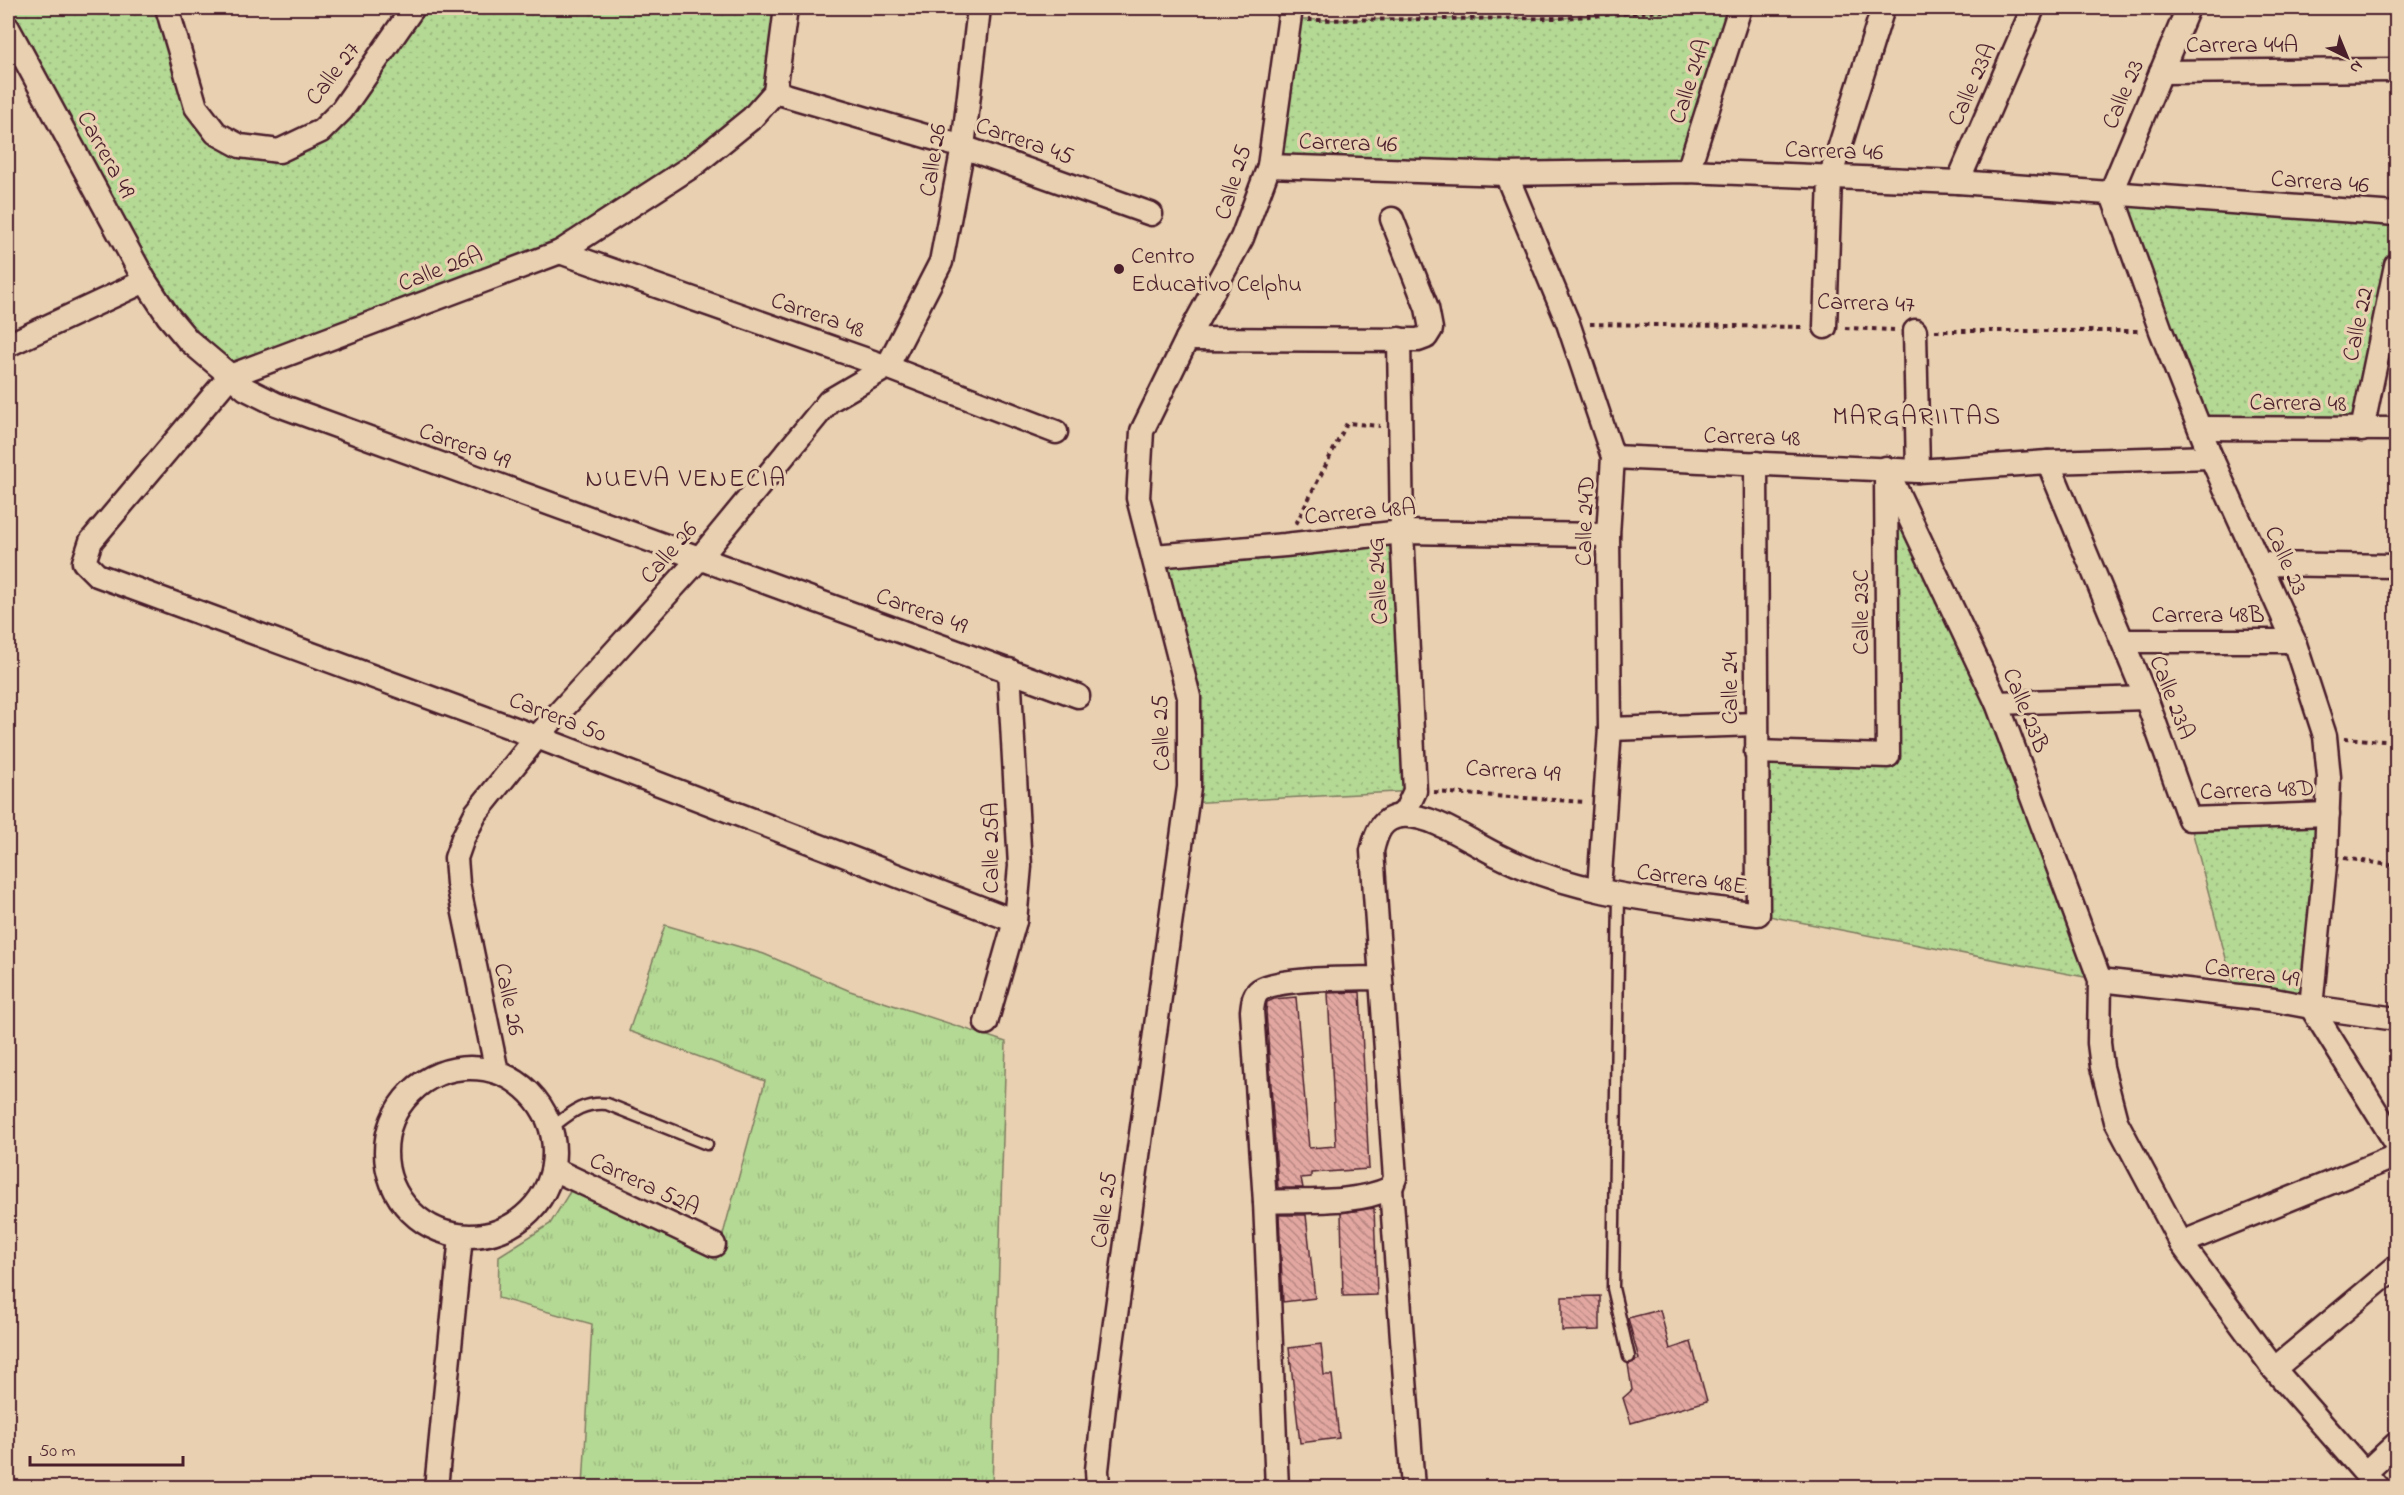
<svg xmlns="http://www.w3.org/2000/svg" width="2404" height="1495" font-family="'Indie Flower',sans-serif">
<defs>
<pattern id="grass-tufts" width="24" height="20" patternUnits="userSpaceOnUse" patternTransform="scale(1.5)"><rect width="24" height="20" fill="#b4d994"/><path d="M3 7l-1-3M5 7V3M7 7l1-3M15 17l-1-3M17 17v-4M19 17l1-3" fill="none" stroke="#9cba80"/></pattern>
<pattern id="park-dots" width="8" height="8" patternUnits="userSpaceOnUse" patternTransform="scale(1.5)"><rect width="8" height="8" fill="#b4d994"/><path d="M2 2h.1M6 6h.1" fill="none" stroke="#9cba80" stroke-width="1.8" stroke-linecap="round"/></pattern>
<pattern id="building-back-hatch" width="6" height="6" patternUnits="userSpaceOnUse" patternTransform="scale(1.5)"><rect width="6" height="6" fill="#e2a7a0"/><path d="M-1 5l2 2M0 0l6 6M5-1l2 2" fill="none" stroke="#b98783"/></pattern>
</defs>
<rect width="100%" height="100%" fill="#e8d0b1"/>
<filter id="ink" filterUnits="userSpaceOnUse"><feTurbulence type="fractalNoise" baseFrequency=".0167" numOctaves="2"/><feDisplacementMap in="SourceGraphic" scale="12" xChannelSelector="R" yChannelSelector="G"/><feConvolveMatrix kernelMatrix="1 2 1 2 8 2 1 2 1" color-interpolation-filters="sRGB"/></filter>
<g filter="url(#ink)">
<polygon fill="url(#grass-tufts)" stroke="#7f7c60" stroke-width="1.5" points="665,925 764,954 850,991 1006,1042 992,1487 583,1487 592,1324 498,1298 499,1256 550,1224 574,1185 716,1260 765,1081 629,1031"/>
<g fill="url(#park-dots)" stroke="#7f7c60" stroke-width="1.5">
<polygon points="8,8 167,8 196,107 240,146 279,151 321,131 413,8 786,8 775,92 560,252 230,376 188,340 8,28"/>
<polygon points="1711,8 1740,8 1688,171 1269,166 1289,20 1561,18"/>
<polygon points="2111,192 2396,214 2396,265 2362,430 2200,428"/>
<polygon points="1886,468 2001,712 2100,980 1758,914 1756,752 1888,756"/>
<polygon points="1402,532 1415,791 1187,803 1189,697 1154,556"/>
<polygon points="2328,814 2311,1007 2236,996 2189,819"/>
</g>
<g fill="url(#building-back-hatch)" stroke="#4a1f2b" stroke-width="1.5">
<polygon points="1360,992 1369,1169 1311,1173 1311,1177 1301,1178 1303,1188 1278,1188 1266,1011 1267,1002 1274,999 1296,997 1309,1148 1336,1146 1328,993"/>
<polygon points="1374,1208 1377,1295 1343,1296 1341,1213"/>
<polygon points="1279,1215 1306,1215 1315,1298 1283,1302"/>
<polygon points="1600,1296 1600,1330 1562,1331 1562,1297"/>
<polygon points="1660,1310 1670,1349 1691,1342 1707,1401 1631,1423 1623,1398 1632,1390 1628,1364 1639,1359 1628,1318"/>
<polygon points="1321,1344 1324,1375 1332,1375 1339,1438 1300,1443 1289,1348"/>
</g>
<g fill="none" stroke-linecap="round" stroke-linejoin="round">
<defs>
<g id="lane">
<polyline points="1619,895 1613,1288 1629,1357"/>
<path d="M 551,1128 C 571,1113 582,1102 607,1104 L 707,1144"/>
</g>
<g id="street">
<polyline points="167,8 196,107 216,133 240,146 279,151 321,131 342,110 413,8"/>
<polyline points="786,8 775,92 752,118 694,165 560,252 230,376 91,541 84,562 97,575 537,737 1015,921"/>
<polyline points="2188,8 2111,192 2161,331 2211,457 2294,641 2325,736 2329,777 2326,855 2311,1007 2396,1143"/>
<polyline points="8,28 145,281 168,316 188,340 246,389 276,404 1078,696"/>
<polyline points="2161,72 2396,70"/>
<polyline points="775,92 963,147 1151,214"/>
<polyline points="1269,166 1506,174 1688,171 1958,182 2396,214"/>
<polyline points="1688,171 1740,8"/>
<polyline points="1506,174 1568,323 1613,457 1608,535 1610,729 1599,889"/>
<polyline points="1958,182 2033,8"/>
<polyline points="560,252 887,367 1056,432"/>
<polyline points="1825,327 1830,178 1883,8"/>
<polyline points="1915,331 1918,471"/>
<polyline points="1187,339 1418,340 1426,337 1431,329 1427,308 1392,219"/>
<polyline points="1399,339 1402,532 1415,791 1406,810 1400,816"/>
<polyline points="8,345 145,281"/>
<polyline points="2200,428 2396,429"/>
<polyline points="2362,430 2396,265"/>
<polyline points="1613,457 1918,471 2048,462 2211,457"/>
<polyline points="2048,462 2146,698 2189,819 2328,814"/>
<polyline points="1886,468 1997,703 2100,980 2099,1043 2102,1067 2116,1121 2181,1243 2274,1369 2378,1488"/>
<polyline points="1154,556 1285,545 1402,532 1608,535"/>
<polyline points="2259,564 2396,566"/>
<polyline points="2123,641 2294,641"/>
<polyline points="1997,703 2146,698"/>
<polyline points="1610,729 1756,724"/>
<polyline points="1756,752 1888,756 1886,476"/>
<polyline points="2100,980 2274,1000 2311,1007 2396,1019"/>
<polyline points="986,1023 1015,921 1020,866 1009,670"/>
<circle cx="470" cy="1152" r="84"/>
<polyline points="497,1072 458,884 456,858 463,838 476,813 537,737 699,559 829,401 887,367 941,262 963,147 979,8"/>
<polyline points="553,1169 714,1245"/>
<polyline points="1391,1188 1413,1488"/>
<path d="M 1265,1202 C 1306,1200 1353,1205 1391,1188 L 1395,1178 L 1372,851 C 1376,834 1381,818 1401,816 C 1431,813 1470,842 1497,855 C 1577,896 1670,902 1758,914 L 1756,463"/>
<polyline points="2181,1243 2396,1156"/>
<polyline points="2274,1369 2396,1267"/>
<polyline points="2365,1473 2396,1444"/>
<polyline points="436,1488 461,1236"/>
<polyline points="1098,1488 1097,1470 1107,1380 1189,787 1189,697 1138,498 1142,431 1187,339 1242,238 1269,166 1291,8"/>
<path d="M 1277,1488 L 1265,1202 L 1252,1011 C 1253,1003 1253,995 1260,990 C 1280,977 1354,979 1380,978"/>
</g>
</defs>
<use href="#lane" stroke="#4a1f2b" stroke-width="15"/>
<use href="#street" stroke="#4a1f2b" stroke-width="27"/>
<g stroke="#4a1f2b" stroke-width="4" stroke-dasharray="4.5 4.5" stroke-linecap="butt">
<polyline points="1308,20 1561,18 1711,8"/>
<polyline points="1590,324 1804,327"/>
<polyline points="1845,328 1894,330"/>
<polyline points="1935,331 2140,331"/>
<polyline points="1296,524 1347,423 1380,426"/>
<polyline points="2344,738 2396,742"/>
<polyline points="1434,792 1585,802"/>
<polyline points="2344,858 2396,866"/>
</g>
<use href="#lane" stroke="#e8d0b1" stroke-width="10"/>
<use href="#street" stroke="#e8d0b1" stroke-width="22"/>
</g>
</g>
<circle fill="#4a1f2b" stroke="#e8d0b1" stroke-width="2" cx="1119" cy="269" r="6"/>
<g text-anchor="middle" stroke-width="6" stroke-linejoin="round" paint-order="stroke">
<g font-size="24" fill="#4a1f2b" stroke="#e8d0b1">
<text x="2242" y="52">Carrera 44A</text>
<text transform="translate(332 73) rotate(-52)" y="8">Calle 27</text>
<text transform="translate(1689 81) rotate(-72)" y="8">Calle 24A</text>
<text transform="translate(1971 84) rotate(-66)" y="8">Calle 23A</text>
<text transform="translate(2122 94) rotate(-67)" y="8">Calle 23</text>
<text transform="translate(1025 140) rotate(19)" y="8">Carrera 45</text>
<text transform="translate(1348 142) rotate(2)" y="8">Carrera 46</text>
<text transform="translate(1834 150) rotate(2)" y="8">Carrera 46</text>
<text transform="translate(107 154) rotate(61)" y="8">Carrera 49</text>
<text transform="translate(932 160) rotate(-81)" y="8">Calle 26</text>
<text transform="translate(2320 181) rotate(4)" y="8">Carrera 46</text>
<text transform="translate(1232 182) rotate(-73)" y="8">Calle 25</text>
<text transform="translate(440 268) rotate(-21)" y="8">Calle 26A</text>
<text transform="translate(1866 302) rotate(2)" y="8">Carrera 47</text>
<text transform="translate(818 314) rotate(19)" y="8">Carrera 48</text>
<text transform="translate(2357 324) rotate(-78)" y="8">Calle 22</text>
<text transform="translate(2298 402) rotate(1)" y="8">Carrera 48</text>
<text transform="translate(1752 436) rotate(2)" y="8">Carrera 48</text>
<text transform="translate(465 445) rotate(20)" y="8">Carrera 49</text>
<text transform="translate(1360 511) rotate(-5)" y="8">Carrera 48A</text>
<text transform="translate(1584 521) rotate(-88)" y="8">Calle 24D</text>
<text transform="translate(668 552) rotate(-49)" y="8">Calle 26</text>
<text transform="translate(2287 560) rotate(66)" y="8">Calle 23</text>
<text transform="translate(1377 581) rotate(-93)" y="8">Calle 24G</text>
<text transform="translate(922 610) rotate(20)" y="8">Carrera 49</text>
<text transform="translate(1860 612) rotate(-90)" y="8">Calle 23C</text>
<text x="2208" y="622">Carrera 48B</text>
<text transform="translate(1729 688) rotate(-90)" y="8">Calle 24</text>
<text transform="translate(2173 697) rotate(69)" y="8">Calle 23A</text>
<text transform="translate(2027 710) rotate(68)" y="8">Calle 23B</text>
<text transform="translate(558 716) rotate(21)" y="8">Carrera 50</text>
<text transform="translate(1160 733) rotate(-92)" y="8">Calle 25</text>
<text transform="translate(1513 770) rotate(4)" y="8">Carrera 49</text>
<text transform="translate(2257 789) rotate(-2)" y="8">Carrera 48D</text>
<text transform="translate(990 848) rotate(-90)" y="8">Calle 25A</text>
<text transform="translate(1692 878) rotate(8)" y="8">Carrera 48E</text>
<text transform="translate(2252 972) rotate(8)" y="8">Carrera 49</text>
<text transform="translate(510 999) rotate(78)" y="8">Calle 26</text>
<text transform="translate(645 1183) rotate(25)" y="8">Carrera 52A</text>
<text transform="translate(1103 1210) rotate(-82)" y="8">Calle 25</text>
</g>
<g font-size="24" fill="#4a1f2b" stroke="#e8d0b1" text-anchor="start">
<text x="1131" y="263">Centro<tspan x="1131" dy="28">Educativo Celphu</tspan></text>
</g>
<g font-size="26" letter-spacing="1.5" fill="#4a1f2b" stroke="#e8d0b1">
<text x="1917" y="424">MARGARIITAS</text>
<text x="686" y="486">NUEVA VENECIA</text>
</g>
</g>
<rect width="2404" height="1495" fill="none" stroke="#e8d0b1" stroke-width="30"/>
<rect x="15" y="15" width="2374" height="1465" fill="none" stroke="#4a1f2b" stroke-width="2" filter="url(#ink)"/>
<g transform="translate(2347 57) rotate(137)" stroke="#e8d0b1" stroke-width="4.5" paint-order="stroke">
<path d="M0-4.5L10 22L0 15L-10 22Z" fill="#4a1f2b"/>
<text y="-9" font-size="16" font-weight="bold" text-anchor="middle" fill="#4a1f2b">N</text>
</g>
<path d="M30 1456v9h153v-9" fill="none" stroke="#4a1f2b" stroke-width="3"/>
<text x="39" y="1456" font-size="18" fill="#4a1f2b" stroke="#e8d0b1" stroke-width="4.5" paint-order="stroke">50 m</text>
</svg>
